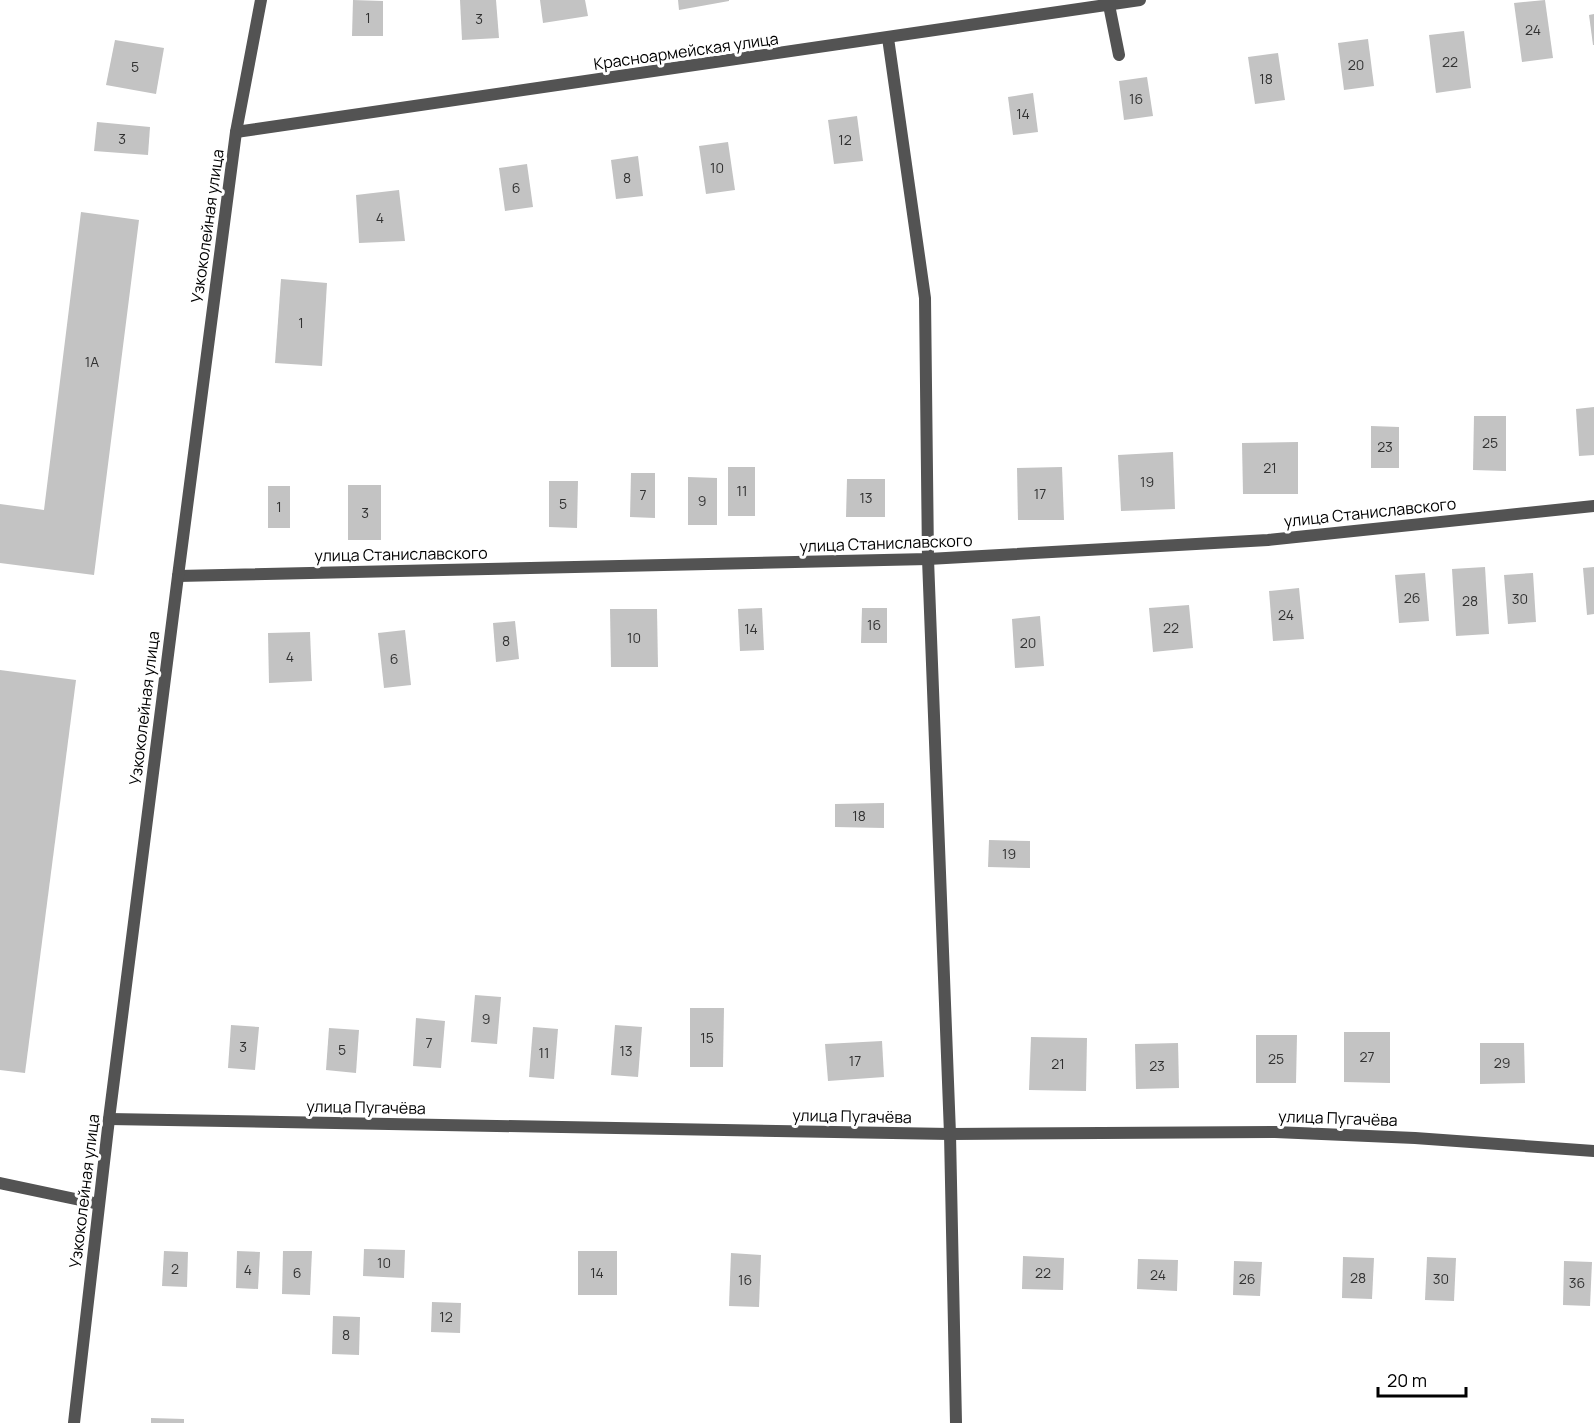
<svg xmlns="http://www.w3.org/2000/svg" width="1594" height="1423" font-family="Manrope,sans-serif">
<rect width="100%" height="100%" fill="#fff"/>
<g fill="#c3c3c3">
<polygon points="353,0 383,1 383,36 352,36"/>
<polygon points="460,0 496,0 499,38 462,40"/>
<polygon points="540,0 585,0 588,16 543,23"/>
<polygon points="678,0 729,0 729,1 679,10"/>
<polygon points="1545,0 1553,58 1522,62 1514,3"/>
<polygon points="1594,14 1594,45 1593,45 1589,15"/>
<polygon points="1464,31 1471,88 1436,93 1429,35"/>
<polygon points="1368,39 1374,86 1344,90 1338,43"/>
<polygon points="115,40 164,48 156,94 106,85"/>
<polygon points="1278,53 1285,100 1255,104 1248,57"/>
<polygon points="1147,77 1153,116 1124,120 1119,81"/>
<polygon points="1033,93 1038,132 1013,135 1008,97"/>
<polygon points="857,116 863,161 834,164 828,120"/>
<polygon points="97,122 150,127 148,155 94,151"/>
<polygon points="728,142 735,190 706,194 699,146"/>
<polygon points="638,156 643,196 616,199 611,160"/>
<polygon points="527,164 533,207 505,211 499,168"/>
<polygon points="399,190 405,241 359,243 356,195"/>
<polygon points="81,212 139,220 94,575 0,563 0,504 44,510"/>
<polygon points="281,279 327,283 322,366 275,363"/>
<polygon points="1594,407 1594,455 1579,456 1576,409"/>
<polygon points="1474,416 1506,416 1506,471 1473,470"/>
<polygon points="1371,426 1399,427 1399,468 1371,468"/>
<polygon points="1298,442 1298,494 1243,494 1242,443"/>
<polygon points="1173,452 1175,509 1121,511 1118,455"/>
<rect x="728" y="467" width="27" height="49"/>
<polygon points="1062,467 1064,520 1018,520 1017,468"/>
<polygon points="631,473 655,473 655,518 630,517"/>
<polygon points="688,477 717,478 717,525 688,525"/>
<polygon points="847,479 885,479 885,517 846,517"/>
<polygon points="549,481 578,481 577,528 549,527"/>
<rect x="348" y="485" width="33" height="55"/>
<rect x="268" y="486" width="22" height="42"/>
<polygon points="1485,567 1489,634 1456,636 1452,569"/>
<polygon points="1594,567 1594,614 1587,615 1583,568"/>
<polygon points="1425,573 1429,621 1399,623 1395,575"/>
<polygon points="1533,573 1536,622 1508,624 1504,575"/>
<polygon points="1299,588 1304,639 1273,641 1269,591"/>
<polygon points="1189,605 1193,648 1153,652 1149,608"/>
<polygon points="762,608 764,650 740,651 738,609"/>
<polygon points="862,608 887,608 887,643 861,643"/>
<polygon points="610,609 657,609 658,667 611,667"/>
<polygon points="1040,616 1044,666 1015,668 1012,619"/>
<polygon points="515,621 519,659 496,662 493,623"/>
<polygon points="405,630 411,685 384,688 378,633"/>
<polygon points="310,632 312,681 269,683 268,633"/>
<polygon points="0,670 76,680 25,1073 0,1070"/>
<polygon points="884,803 884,828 835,827 835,804"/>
<polygon points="989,840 1030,841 1030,868 988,867"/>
<polygon points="475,995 501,997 497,1044 471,1042"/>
<polygon points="690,1008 724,1008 723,1067 690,1067"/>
<polygon points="416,1018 445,1021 441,1068 413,1066"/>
<polygon points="231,1025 259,1027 255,1070 228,1068"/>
<polygon points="615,1025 642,1027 638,1077 611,1075"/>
<polygon points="533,1027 558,1029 554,1079 529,1077"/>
<polygon points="329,1028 359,1030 356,1073 326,1070"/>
<polygon points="1344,1032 1390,1032 1390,1083 1344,1082"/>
<polygon points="1256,1035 1297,1035 1296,1083 1256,1083"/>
<polygon points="1031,1037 1087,1038 1086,1091 1029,1090"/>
<polygon points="882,1041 884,1077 828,1081 825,1044"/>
<polygon points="1178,1043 1179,1088 1136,1089 1135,1044"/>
<polygon points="1480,1043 1524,1043 1525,1083 1480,1084"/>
<polygon points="364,1249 405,1250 404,1278 363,1276"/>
<polygon points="164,1251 188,1252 187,1287 162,1286"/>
<polygon points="237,1251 260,1252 258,1289 236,1288"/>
<polygon points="283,1251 312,1251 310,1295 282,1294"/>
<rect x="578" y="1251" width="39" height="44"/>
<polygon points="731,1253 761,1255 759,1307 729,1306"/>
<polygon points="1023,1256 1064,1258 1063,1290 1022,1289"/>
<polygon points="1343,1257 1374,1258 1372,1299 1342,1298"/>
<polygon points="1427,1257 1456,1258 1454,1301 1425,1300"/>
<polygon points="1138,1259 1178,1260 1177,1291 1137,1289"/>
<polygon points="1234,1261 1262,1262 1260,1296 1233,1295"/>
<polygon points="1564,1261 1592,1262 1590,1306 1563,1305"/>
<polygon points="432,1302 461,1303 460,1333 431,1332"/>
<polygon points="333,1316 360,1317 359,1355 332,1354"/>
<polygon points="151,1418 184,1419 184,1423 151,1423"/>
</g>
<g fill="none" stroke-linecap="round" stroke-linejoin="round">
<g stroke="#535353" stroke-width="12">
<polyline points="1109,5 1119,55"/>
<polyline points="0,1183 99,1204"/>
</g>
<g stroke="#535353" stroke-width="12">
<polyline points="888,38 925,298 928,559 950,1134 956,1423"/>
<polyline points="236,132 1140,0"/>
<polyline points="178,576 928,559 1268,540 1594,506"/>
<polyline points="109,1119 950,1134 1275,1132 1415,1138 1594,1151"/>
</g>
<polyline stroke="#535353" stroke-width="12" points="74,1423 109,1119 178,576 236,132 261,0"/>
</g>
<g text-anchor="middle" stroke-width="6" stroke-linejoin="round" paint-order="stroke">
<g font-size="14" fill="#313131">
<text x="368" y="23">1</text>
<text x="479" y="24">3</text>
<text x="1533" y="35">24</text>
<text x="1450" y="67">22</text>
<text x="1356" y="70">20</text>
<text x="135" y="72">5</text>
<text x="1266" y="84">18</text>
<text x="1136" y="104">16</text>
<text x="1023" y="119">14</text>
<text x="122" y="144">3</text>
<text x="845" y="145">12</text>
<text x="717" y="173">10</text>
<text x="627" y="183">8</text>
<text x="516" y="193">6</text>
<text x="380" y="223">4</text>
<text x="301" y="328">1</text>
<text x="92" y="367">1А</text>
<text x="1490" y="448">25</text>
<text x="1385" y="452">23</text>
<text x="1270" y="473">21</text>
<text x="1147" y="487">19</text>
<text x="742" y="496">11</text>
<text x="1040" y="499">17</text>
<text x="643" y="500">7</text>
<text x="866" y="503">13</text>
<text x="702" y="506">9</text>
<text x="563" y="509">5</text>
<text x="279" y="512">1</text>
<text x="365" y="518">3</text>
<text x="1412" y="603">26</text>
<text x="1520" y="604">30</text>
<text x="1470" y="606">28</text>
<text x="1286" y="620">24</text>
<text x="874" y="630">16</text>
<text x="1171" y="633">22</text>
<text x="751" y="634">14</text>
<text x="634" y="643">10</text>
<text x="506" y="646">8</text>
<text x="1028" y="648">20</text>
<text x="290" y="662">4</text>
<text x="394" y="664">6</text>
<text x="859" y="821">18</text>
<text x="1009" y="859">19</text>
<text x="486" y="1024">9</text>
<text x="707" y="1043">15</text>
<text x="429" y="1048">7</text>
<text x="243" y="1052">3</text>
<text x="342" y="1055">5</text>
<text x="626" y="1056">13</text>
<text x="544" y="1058">11</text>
<text x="1367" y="1062">27</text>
<text x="1276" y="1064">25</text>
<text x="855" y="1066">17</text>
<text x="1502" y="1068">29</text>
<text x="1058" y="1069">21</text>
<text x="1157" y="1071">23</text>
<text x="384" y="1268">10</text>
<text x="175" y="1274">2</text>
<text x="248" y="1275">4</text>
<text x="297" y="1278">6</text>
<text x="597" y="1278">14</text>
<text x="1043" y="1278">22</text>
<text x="1158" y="1280">24</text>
<text x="1358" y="1283">28</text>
<text x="1247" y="1284">26</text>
<text x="1441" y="1284">30</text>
<text x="745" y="1285">16</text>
<text x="1577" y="1288">36</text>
<text x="446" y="1322">12</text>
<text x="346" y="1340">8</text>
</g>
<g font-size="16" fill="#000" stroke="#fff">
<text transform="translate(686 51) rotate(-8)" y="6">Красноармейская улица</text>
<text transform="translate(207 226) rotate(-82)" y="6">Узкоколейная улица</text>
<text transform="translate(1370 512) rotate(-6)" y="6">улица Станиславского</text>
<text transform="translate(886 543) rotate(-2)" y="6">улица Станиславского</text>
<text transform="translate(401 554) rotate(-1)" y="6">улица Станиславского</text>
<text transform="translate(144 708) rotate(-83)" y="6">Узкоколейная улица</text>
<text transform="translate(366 1107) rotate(1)" y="6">улица Пугачёва</text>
<text transform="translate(852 1116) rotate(1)" y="6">улица Пугачёва</text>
<text transform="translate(1338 1118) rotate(2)" y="6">улица Пугачёва</text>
<text transform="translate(84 1191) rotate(-83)" y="6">Узкоколейная улица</text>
</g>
</g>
<path d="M1378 1387v9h88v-9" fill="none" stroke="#000000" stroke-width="3"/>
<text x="1387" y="1387" font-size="18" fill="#000000" stroke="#ffffff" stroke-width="4.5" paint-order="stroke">20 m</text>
</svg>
